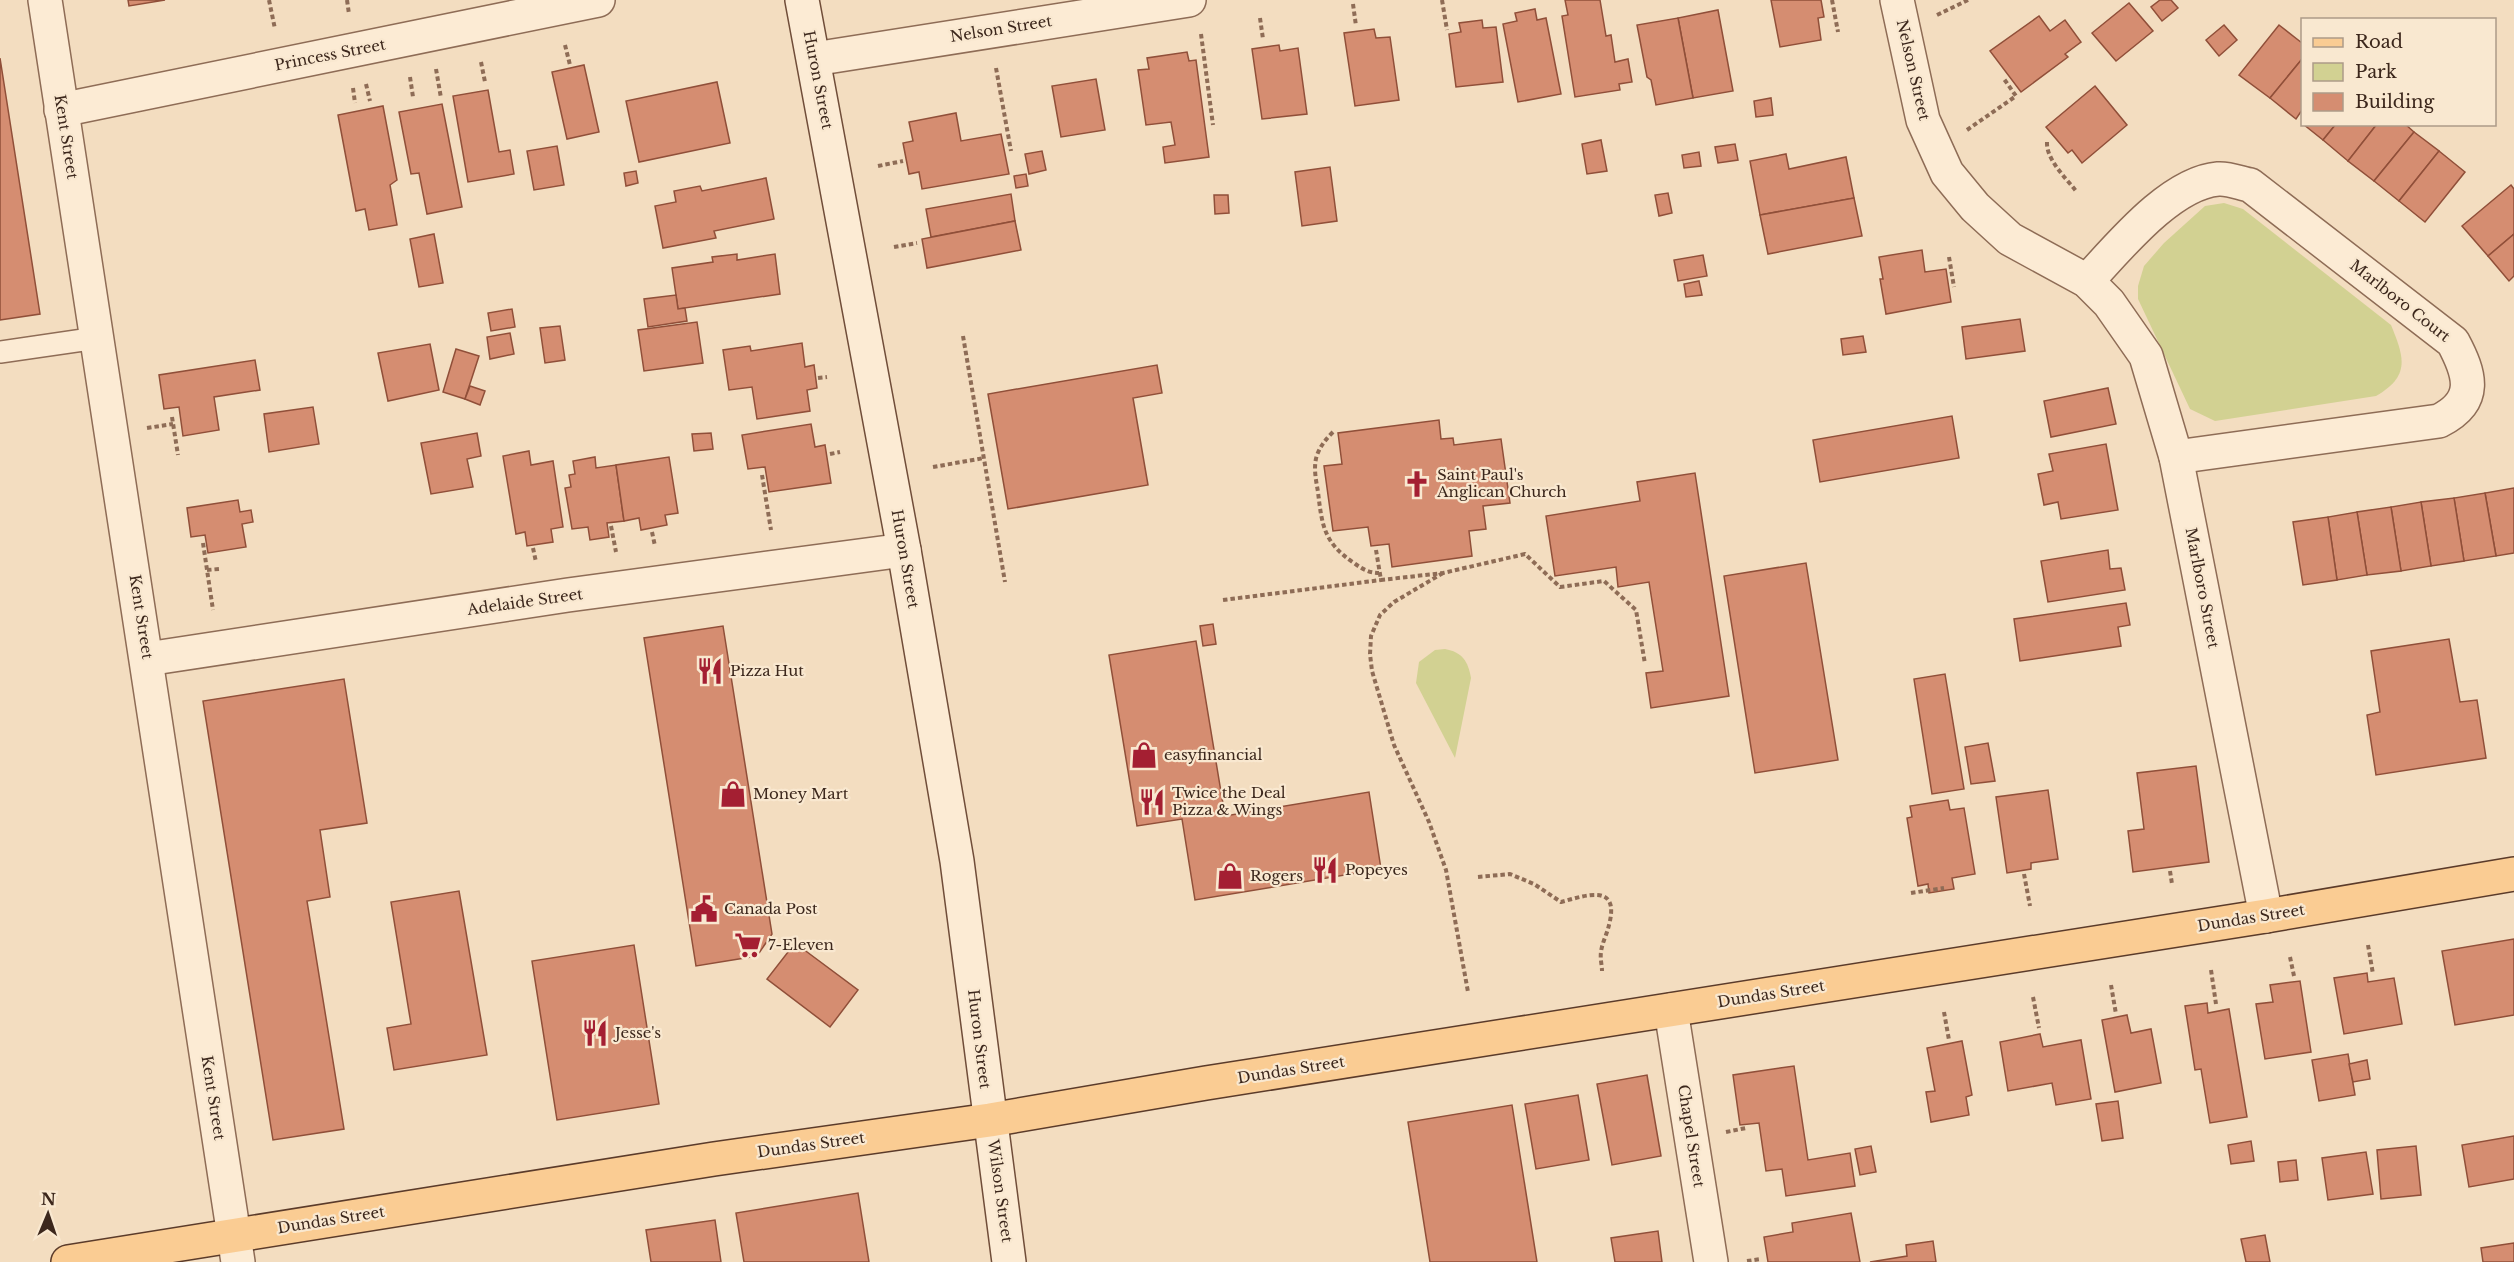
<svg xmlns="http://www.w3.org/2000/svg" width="2514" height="1262" font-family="'Libre Baskerville',serif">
<rect width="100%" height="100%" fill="#f3ddc0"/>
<g fill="#d2d192">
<path d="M 2224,203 L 2243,209 L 2391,325 C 2404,357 2411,376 2376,396 L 2215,421 L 2190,409 L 2138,299 L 2138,286 L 2144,266 L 2164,243 L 2205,206 Z"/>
<path d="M 1445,649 C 1462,652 1468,661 1471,678 L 1455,758 L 1416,683 L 1419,662 L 1435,650 Z"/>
</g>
<g fill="#d58d71" stroke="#904f39" stroke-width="1.5">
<polygon points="128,0 165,0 129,6"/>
<polygon points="1565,0 1600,0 1606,36 1611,35 1615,62 1628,59 1632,82 1619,84 1620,90 1575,97 1562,16 1568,15"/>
<polygon points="1771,0 1821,0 1824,17 1818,18 1821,40 1780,47"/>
<polygon points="2160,0 2171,0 2178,8 2162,21 2151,7"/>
<polygon points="2129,3 2153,31 2116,61 2092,33"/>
<polygon points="1535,9 1537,20 1546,18 1561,94 1518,102 1503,24 1517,21 1515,13"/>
<polygon points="1718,10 1733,91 1693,98 1678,18"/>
<polygon points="2039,16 2050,31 2065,20 2081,42 2065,54 2068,57 2021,92 1990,51"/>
<polygon points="1678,18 1693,98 1656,105 1651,80 1647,77 1637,25"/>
<polygon points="1482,20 1483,28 1496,27 1503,82 1456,87 1449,34 1461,32 1459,23"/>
<polygon points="2224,25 2237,40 2219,56 2206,40"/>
<polygon points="2279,25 2302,43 2302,59 2270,98 2239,75"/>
<polygon points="1374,29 1376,38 1390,37 1399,100 1355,106 1344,33"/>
<polygon points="1279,45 1280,51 1298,48 1307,114 1262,119 1252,49"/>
<polygon points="1187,52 1189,61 1196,60 1209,157 1165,163 1163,147 1175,145 1171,122 1146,125 1138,70 1149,69 1147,58"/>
<polygon points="0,58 40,314 0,320"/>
<polygon points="2302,59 2302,110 2296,119 2270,98"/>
<polygon points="584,65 599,132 567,139 552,72"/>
<polygon points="1096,79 1105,130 1061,137 1052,86"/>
<polygon points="717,82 730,143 639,162 626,101"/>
<polygon points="2095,86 2127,125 2082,163 2072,150 2068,153 2046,127"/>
<polygon points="488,90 499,152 510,150 514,174 468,182 453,96"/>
<polygon points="1771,98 1773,115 1756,117 1754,101"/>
<polygon points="442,104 462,207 427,214 419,173 411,174 399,112"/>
<polygon points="383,106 397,180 390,185 397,225 369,230 365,209 356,211 338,115"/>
<polygon points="956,113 961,141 1001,134 1009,174 922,189 919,172 909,174 903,143 913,141 909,122"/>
<polygon points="2303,124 2336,124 2323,140"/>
<polygon points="2336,124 2377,124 2348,161 2323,140"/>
<polygon points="2377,124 2405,124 2414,132 2374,181 2348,161"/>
<polygon points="2414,132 2439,151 2399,201 2374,181"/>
<polygon points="1601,140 1607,171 1587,174 1582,144"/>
<polygon points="1735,144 1738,160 1718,163 1715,147"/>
<polygon points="557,146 564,185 534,190 527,151"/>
<polygon points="1042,151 1046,170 1029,174 1025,154"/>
<polygon points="2439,151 2465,172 2425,222 2399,201"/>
<polygon points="1699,152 1701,166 1684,168 1682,155"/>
<polygon points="1786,154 1789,169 1846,157 1854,198 1760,215 1750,161"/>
<polygon points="1330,167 1337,221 1302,226 1295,172"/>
<polygon points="636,171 638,183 626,186 624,173"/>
<polygon points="1026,174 1028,186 1016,188 1014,176"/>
<polygon points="766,178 774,219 714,231 716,238 663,248 655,206 676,202 674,191 700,186 702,191"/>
<polygon points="2511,185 2514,189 2514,234 2488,256 2462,226"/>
<polygon points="1668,193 1672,213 1659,216 1655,195"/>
<polygon points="1011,194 1015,221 931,237 926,209"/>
<polygon points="1214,195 1228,195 1229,213 1215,214"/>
<polygon points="1854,198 1862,236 1768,254 1760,215"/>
<polygon points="1015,221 1021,250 927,268 922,239"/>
<polygon points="434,234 443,283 419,287 410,239"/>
<polygon points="2514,234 2514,276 2509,281 2488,256"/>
<polygon points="1922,250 1925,272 1946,269 1951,302 1886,314 1880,279 1883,279 1879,257"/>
<polygon points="737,254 737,260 775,254 780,294 678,309 672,268 713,262 712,257"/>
<polygon points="1703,255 1707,276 1678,281 1674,260"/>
<polygon points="1699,281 1702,295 1686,297 1684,284"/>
<polygon points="676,295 678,309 685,308 687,321 648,327 644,299"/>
<polygon points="512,309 515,327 491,331 488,313"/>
<polygon points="2020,319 2025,351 1966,359 1962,327"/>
<polygon points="697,322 703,363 644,371 638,330"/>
<polygon points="560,326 565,360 545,363 540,328"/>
<polygon points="510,333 514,354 490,359 487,337"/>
<polygon points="1863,336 1866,352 1843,355 1841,339"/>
<polygon points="802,343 805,367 814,365 817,388 807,390 810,411 757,419 752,387 729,390 723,350 750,346 751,351"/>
<polygon points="430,344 439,390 388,401 378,353"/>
<polygon points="456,349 479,356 465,399 443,392"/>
<polygon points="255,360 260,390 214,397 219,430 183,436 179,407 164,409 159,375"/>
<polygon points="1157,365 1162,393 1133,398 1148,485 1008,509 988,394"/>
<polygon points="470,386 485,391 480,405 465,399"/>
<polygon points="2108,388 2116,424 2051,437 2044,401"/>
<polygon points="313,407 319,444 269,452 264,414"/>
<polygon points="1952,416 1959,458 1820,482 1813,440"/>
<polygon points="1439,420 1441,439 1453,438 1454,445 1501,439 1510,503 1483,506 1486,529 1469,531 1472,556 1392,567 1389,544 1371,546 1368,527 1333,531 1324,466 1342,464 1338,433"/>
<polygon points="811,424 815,447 825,445 831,483 769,492 765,467 748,469 742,435"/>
<polygon points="477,433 481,456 467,459 473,487 431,494 421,443"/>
<polygon points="711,433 713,449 694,451 692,434"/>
<polygon points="2106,444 2118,510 2061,519 2058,502 2044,505 2038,474 2053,471 2049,454"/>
<polygon points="529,451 531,465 553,461 563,527 551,529 553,542 527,546 525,532 516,534 503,456"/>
<polygon points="595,457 596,468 616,465 624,521 607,523 609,537 590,540 588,527 572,529 565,488 571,487 569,475 575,474 573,461"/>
<polygon points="669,457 678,513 665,515 667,525 641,530 639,518 624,521 616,465"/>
<polygon points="1695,473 1729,696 1651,708 1646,673 1663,671 1649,582 1618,587 1616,567 1555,576 1546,516 1640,501 1637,482"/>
<polygon points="2514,488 2514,553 2496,556 2485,493"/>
<polygon points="2485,493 2496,556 2464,561 2454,498"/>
<polygon points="2454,498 2464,561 2431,566 2421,502"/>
<polygon points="238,500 240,512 251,510 253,522 242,524 246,547 208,553 205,535 191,537 187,508"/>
<polygon points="2421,502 2431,566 2401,571 2391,507"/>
<polygon points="2391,507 2401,571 2367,575 2357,512"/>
<polygon points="2357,512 2367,575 2337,580 2328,517"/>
<polygon points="2328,517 2337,580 2303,585 2293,522"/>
<polygon points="2108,550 2110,569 2121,568 2125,590 2048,602 2041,561"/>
<polygon points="1806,563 1838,760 1755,773 1724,576"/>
<polygon points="2126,603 2130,625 2118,627 2121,646 2020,661 2014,619"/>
<polygon points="1213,624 1216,644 1203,646 1200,626"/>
<polygon points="723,626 772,934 757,956 696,966 644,638"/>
<polygon points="2449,639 2460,702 2477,700 2486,758 2376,775 2367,715 2380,712 2371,651"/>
<polygon points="1196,641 1225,816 1369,792 1381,869 1195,900 1182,819 1137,826 1109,655"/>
<polygon points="1945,674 1964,789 1932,794 1914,679"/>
<polygon points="344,679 367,823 320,830 330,897 307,901 344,1129 273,1140 203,701"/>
<polygon points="1988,743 1995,781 1971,784 1965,747"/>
<polygon points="2196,766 2209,862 2133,872 2128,831 2144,829 2137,773"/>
<polygon points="2048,790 2058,859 2031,863 2031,869 2007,873 1996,797"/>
<polygon points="1948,800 1950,810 1964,808 1975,874 1952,878 1954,889 1929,893 1928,884 1918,886 1907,818 1912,817 1910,806"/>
<polygon points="459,891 487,1055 394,1070 387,1028 411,1024 391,902"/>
<polygon points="2514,939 2514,1015 2455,1025 2442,951"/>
<polygon points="795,943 858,990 830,1027 767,979"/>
<polygon points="634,945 659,1104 557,1120 532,961"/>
<polygon points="2367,973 2368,982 2394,978 2402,1024 2344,1034 2334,978"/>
<polygon points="2300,981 2311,1052 2265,1059 2256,1004 2273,1002 2270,985"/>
<polygon points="2207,1003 2208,1013 2229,1009 2247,1117 2210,1123 2201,1069 2195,1070 2185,1006"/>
<polygon points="2127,1015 2131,1033 2151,1029 2161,1083 2115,1092 2102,1020"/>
<polygon points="2040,1034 2043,1047 2081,1040 2091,1099 2056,1105 2052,1083 2008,1091 2000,1042"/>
<polygon points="1962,1041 1972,1095 1966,1097 1969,1115 1931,1122 1926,1092 1935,1091 1927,1048"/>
<polygon points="2348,1054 2355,1095 2319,1101 2312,1060"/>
<polygon points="2367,1060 2370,1079 2353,1082 2349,1064"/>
<polygon points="1794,1066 1808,1160 1850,1153 1855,1186 1786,1196 1782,1169 1766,1171 1759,1123 1740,1125 1733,1075"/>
<polygon points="1647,1075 1661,1156 1612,1165 1597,1084"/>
<polygon points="1578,1095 1589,1160 1536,1169 1525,1104"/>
<polygon points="2118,1101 2123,1138 2102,1141 2096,1104"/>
<polygon points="1512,1105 1537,1262 1430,1262 1408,1122"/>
<polygon points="2514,1136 2514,1179 2469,1187 2462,1145"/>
<polygon points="2251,1141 2254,1161 2231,1164 2228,1145"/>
<polygon points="1871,1146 1876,1172 1860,1175 1855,1149"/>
<polygon points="2416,1146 2421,1195 2381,1199 2377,1150"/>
<polygon points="2366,1152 2373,1194 2328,1200 2322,1158"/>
<polygon points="2296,1160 2298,1180 2280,1182 2278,1162"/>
<polygon points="858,1193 869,1262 744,1262 736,1213"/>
<polygon points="1851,1213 1860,1262 1768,1262 1764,1237 1793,1232 1792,1223"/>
<polygon points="715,1220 721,1262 651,1262 646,1230"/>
<polygon points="1658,1231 1662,1262 1615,1262 1611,1238"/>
<polygon points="2265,1235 2270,1262 2246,1262 2241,1239"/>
<polygon points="1933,1241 1936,1262 1870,1262 1907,1256 1906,1245"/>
<polygon points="2514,1243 2514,1262 2483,1262 2481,1248"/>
</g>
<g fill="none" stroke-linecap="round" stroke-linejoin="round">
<defs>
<polyline id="lane" points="0,352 97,338"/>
<g id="street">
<polyline points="45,0 238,1262"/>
<polyline points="1897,0 1923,120 1947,173 1975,207 2010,239 2087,281 2109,303 2146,356 2176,457 2266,916"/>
<polyline points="814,59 1189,0"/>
<polyline points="61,110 598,0"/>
<path d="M 2087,281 C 2118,248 2170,183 2218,179 C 2228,178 2240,183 2250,185 L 2453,342 C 2470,374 2479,401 2439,421 L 2176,457"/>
<polyline points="147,659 568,595 904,550"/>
<polyline points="1671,1010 1711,1262"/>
</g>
<polyline id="secondary" points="802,0 904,550 957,861 1009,1262"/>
<polyline id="primary" points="68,1262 714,1159 990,1120 1206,1083 2266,916 2514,874"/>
</defs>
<use href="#lane" stroke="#8e6c56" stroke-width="24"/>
<use href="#street" stroke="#8e6c56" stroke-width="36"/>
<use href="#secondary" stroke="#704d39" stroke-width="36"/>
<use href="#primary" stroke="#5b3b2a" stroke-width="36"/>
<g stroke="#8e6c56" stroke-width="4" stroke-dasharray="4.5 3" stroke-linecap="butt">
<polyline points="269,0 275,29"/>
<polyline points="347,0 349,14"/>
<polyline points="1442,0 1447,30"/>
<polyline points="1832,0 1838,32"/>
<polyline points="1353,4 1356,26"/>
<polyline points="1937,15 1968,0"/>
<polyline points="1260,18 1263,39"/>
<polyline points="1201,34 1213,125"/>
<polyline points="565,45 570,65"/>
<polyline points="481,62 485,82"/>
<polyline points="996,68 1011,151"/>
<polyline points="436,69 441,98"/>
<polyline points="410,77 413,97"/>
<polyline points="366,84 370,101"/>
<polyline points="353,88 355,103"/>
<polyline points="1967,130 2016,96 2004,79"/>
<path d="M 2047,142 C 2046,159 2065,177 2076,191"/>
<polyline points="878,166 903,161"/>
<polyline points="894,247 917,243"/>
<polyline points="1949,257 1954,287"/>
<polyline points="963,336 1005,582"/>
<polyline points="818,378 827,377"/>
<polyline points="172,417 178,455"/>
<polyline points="147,428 173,424"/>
<path d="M 1333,432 C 1326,439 1321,445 1317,455 C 1313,467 1316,480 1318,492 C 1322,526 1324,543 1354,563 C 1362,569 1369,573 1379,573"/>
<polyline points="830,454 840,452"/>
<polyline points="933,467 984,458"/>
<polyline points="762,475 771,530"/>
<polyline points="611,526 616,552"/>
<polyline points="652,532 655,546"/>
<polyline points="203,543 213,610"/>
<polyline points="533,548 536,562"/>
<polyline points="1376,550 1381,580 1443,573 1525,554 1560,587 1604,581 1636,610 1645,664"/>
<polyline points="207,570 219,569"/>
<polyline points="1443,573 1394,602 1380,615 1371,636 1370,654 1372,671 1394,745 1429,822 1446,870 1468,992"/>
<polyline points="1223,600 1381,580"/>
<polyline points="2170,871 2172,884"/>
<polyline points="2024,874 2030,906"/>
<path d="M 1478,877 L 1510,874 L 1534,884 L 1561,902 C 1587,895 1620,883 1609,925 C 1607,934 1602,943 1601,952 C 1600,959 1602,965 1602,971"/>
<polyline points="1911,893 1944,888"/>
<polyline points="2368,945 2373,974"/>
<polyline points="2290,957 2294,976"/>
<polyline points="2211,970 2216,1004"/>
<polyline points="2111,985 2116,1014"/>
<polyline points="2033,997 2039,1028"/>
<polyline points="1944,1012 1949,1040"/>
<polyline points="1726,1132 1746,1128"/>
<polyline points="1747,1261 1761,1259"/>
</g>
<use href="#lane" stroke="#fcebd4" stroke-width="21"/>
<use href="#street" stroke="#fcebd4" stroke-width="33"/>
<use href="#secondary" stroke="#fcebd4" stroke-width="33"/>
<use href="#primary" stroke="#facc93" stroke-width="33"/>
</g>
<defs>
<symbol id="church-bare" viewBox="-9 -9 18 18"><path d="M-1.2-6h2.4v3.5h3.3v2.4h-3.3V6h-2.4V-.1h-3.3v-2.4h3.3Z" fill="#a41f32" stroke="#f9e8d0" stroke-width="2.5" paint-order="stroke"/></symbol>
<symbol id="restaurant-bare" viewBox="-9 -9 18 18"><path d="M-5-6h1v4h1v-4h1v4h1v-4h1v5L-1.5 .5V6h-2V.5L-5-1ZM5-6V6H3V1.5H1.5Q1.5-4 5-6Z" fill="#a41f32" stroke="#f9e8d0" stroke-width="2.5" paint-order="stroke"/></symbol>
<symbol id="shop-bare" viewBox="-9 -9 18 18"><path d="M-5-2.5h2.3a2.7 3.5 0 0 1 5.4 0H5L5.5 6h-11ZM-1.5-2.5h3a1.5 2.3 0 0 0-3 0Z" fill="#a41f32" stroke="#f9e8d0" stroke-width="2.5" paint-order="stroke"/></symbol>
<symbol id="civic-bare" viewBox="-9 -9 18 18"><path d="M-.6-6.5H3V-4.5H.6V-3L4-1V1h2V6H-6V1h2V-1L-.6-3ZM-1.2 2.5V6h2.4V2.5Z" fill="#a41f32" stroke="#f9e8d0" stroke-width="2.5" paint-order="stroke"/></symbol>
<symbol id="supermarket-bare" viewBox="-9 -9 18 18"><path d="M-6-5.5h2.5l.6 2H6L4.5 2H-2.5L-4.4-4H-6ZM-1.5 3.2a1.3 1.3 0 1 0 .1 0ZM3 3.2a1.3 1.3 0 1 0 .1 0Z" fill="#a41f32" stroke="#f9e8d0" stroke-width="2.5" paint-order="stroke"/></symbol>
</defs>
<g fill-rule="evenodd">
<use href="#church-bare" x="1398" y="465" width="38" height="38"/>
<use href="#restaurant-bare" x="691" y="652" width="38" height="38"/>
<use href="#shop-bare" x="1125" y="736" width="38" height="38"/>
<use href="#shop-bare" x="714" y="775" width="38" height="38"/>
<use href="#restaurant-bare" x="1133" y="783" width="38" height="38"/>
<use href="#restaurant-bare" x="1306" y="851" width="38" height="38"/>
<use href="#shop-bare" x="1211" y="857" width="38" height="38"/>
<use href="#civic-bare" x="685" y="890" width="38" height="38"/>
<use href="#supermarket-bare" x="729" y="926" width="38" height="38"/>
<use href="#restaurant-bare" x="576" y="1014" width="38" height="38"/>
</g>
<g text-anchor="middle" stroke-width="4.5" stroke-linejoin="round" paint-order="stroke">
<g font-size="15" fill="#3c271c" stroke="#f9e8d0">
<text transform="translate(1001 29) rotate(-9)" y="5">Nelson Street</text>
<text transform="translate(330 55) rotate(-11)" y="5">Princess Street</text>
<text transform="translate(1913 70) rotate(77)" y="5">Nelson Street</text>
<text transform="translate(818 80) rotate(79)" y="5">Huron Street</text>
<text transform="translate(66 137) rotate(81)" y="5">Kent Street</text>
<text transform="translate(2400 301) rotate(38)" y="5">Marlboro Court</text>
<text transform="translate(905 559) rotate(80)" y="5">Huron Street</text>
<text transform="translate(2202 588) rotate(79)" y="5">Marlboro Street</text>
<text transform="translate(525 602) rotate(-8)" y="5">Adelaide Street</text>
<text transform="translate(141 617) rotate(81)" y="5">Kent Street</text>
<text transform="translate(2251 918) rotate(-9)" y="5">Dundas Street</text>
<text transform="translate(1771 994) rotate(-9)" y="5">Dundas Street</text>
<text transform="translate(979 1039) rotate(83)" y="5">Huron Street</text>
<text transform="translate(1291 1070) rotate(-9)" y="5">Dundas Street</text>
<text transform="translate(213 1098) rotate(81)" y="5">Kent Street</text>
<text transform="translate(1691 1136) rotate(81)" y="5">Chapel Street</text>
<text transform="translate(811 1145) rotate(-8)" y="5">Dundas Street</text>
<text transform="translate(1000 1191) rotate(82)" y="5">Wilson Street</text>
<text transform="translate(331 1220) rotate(-9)" y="5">Dundas Street</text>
</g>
<g font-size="15" fill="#3c271c" stroke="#f9e8d0" text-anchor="start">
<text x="1437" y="480">Saint Paul's<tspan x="1437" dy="17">Anglican Church</tspan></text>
<text x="730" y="676">Pizza Hut</text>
<text x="1164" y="760">easyfinancial</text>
<text x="1172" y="798">Twice the Deal<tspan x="1172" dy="17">Pizza &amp; Wings</tspan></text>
<text x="753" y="799">Money Mart</text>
<text x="1345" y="875">Popeyes</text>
<text x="1250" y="881">Rogers</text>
<text x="724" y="914">Canada Post</text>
<text x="768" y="950">7-Eleven</text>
<text x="615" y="1038">Jesse's</text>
</g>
</g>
<rect x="2301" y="18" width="195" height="108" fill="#f9e8d0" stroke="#ad9b88" stroke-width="1.5"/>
<rect x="2313" y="38" width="30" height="9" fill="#facc93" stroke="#ad9b88" stroke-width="1.5"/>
<text x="2355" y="48" font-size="18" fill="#3c271c">Road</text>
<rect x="2313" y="63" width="30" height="18" fill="#d2d192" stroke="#ad9b88" stroke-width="1.5"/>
<text x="2355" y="78" font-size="18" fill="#3c271c">Park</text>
<rect x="2313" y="93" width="30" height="18" fill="#d58d71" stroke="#ad9b88" stroke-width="1.5"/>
<text x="2355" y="108" font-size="18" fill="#3c271c">Building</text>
<g transform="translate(48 1214) rotate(2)" stroke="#f9e8d0" stroke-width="4.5" paint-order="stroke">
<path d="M0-4.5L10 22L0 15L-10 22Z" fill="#3c271c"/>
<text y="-9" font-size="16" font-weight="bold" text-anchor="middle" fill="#3c271c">N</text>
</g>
</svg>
